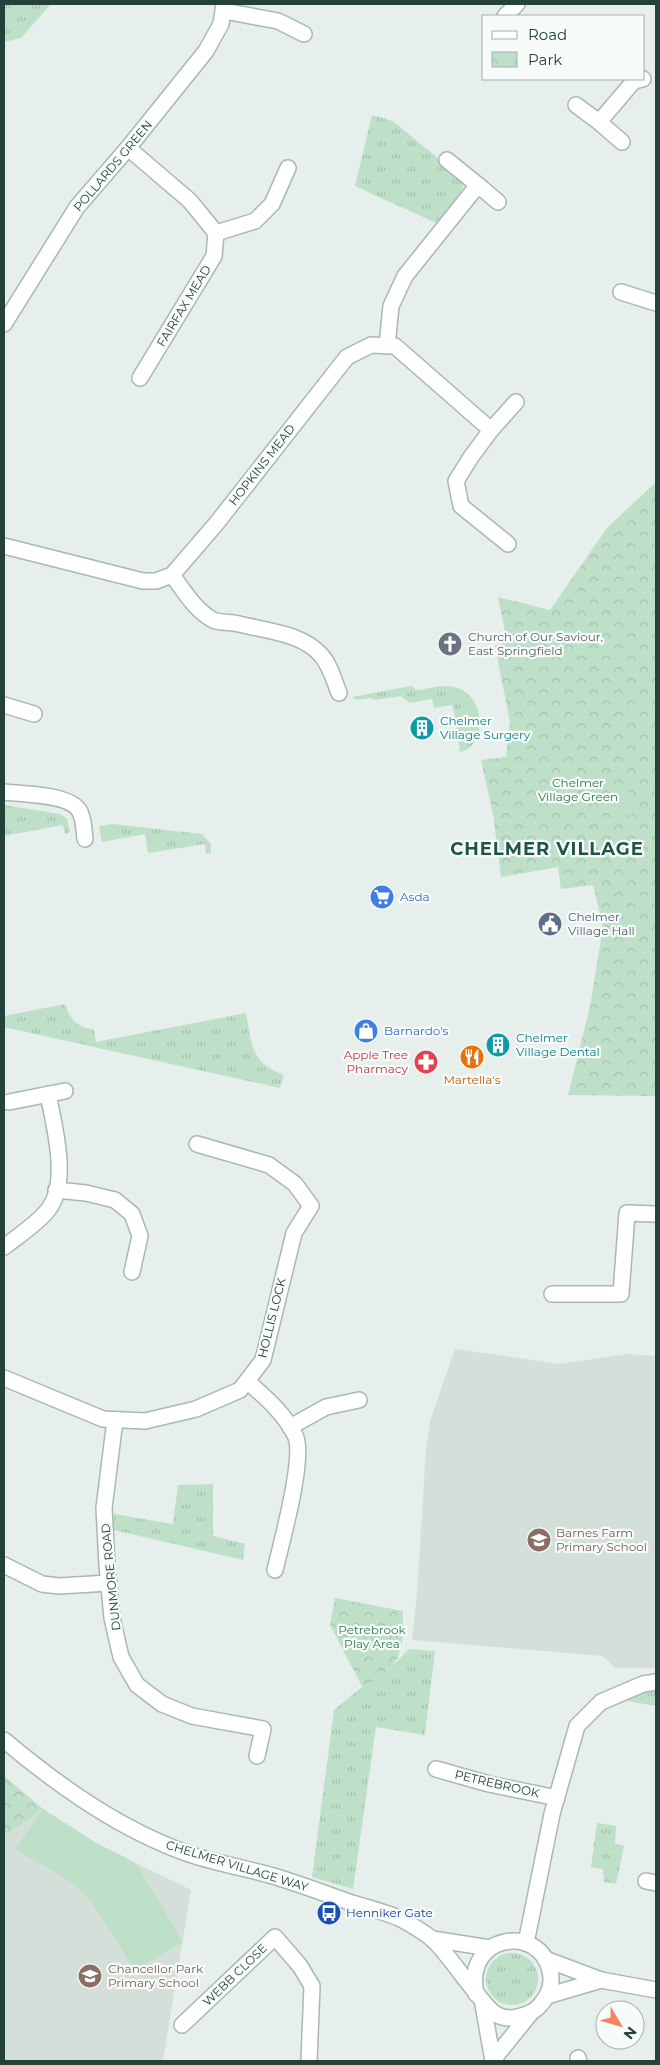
<svg xmlns="http://www.w3.org/2000/svg" width="660" height="2065" font-family="Montserrat,sans-serif">
<defs>
<pattern id="grass-tufts" width="24" height="20" patternUnits="userSpaceOnUse" patternTransform="scale(1.25)"><rect width="24" height="20" fill="#bfe0c8"/><path d="M3 7l-1-3M5 7V3M7 7l1-3M15 17l-1-3M17 17v-4M19 17l1-3" fill="none" stroke="#a4c1ad"/></pattern>
<pattern id="park-crowns" width="20" height="18" patternUnits="userSpaceOnUse" patternTransform="scale(1.25)"><rect width="20" height="18" fill="#bfe0c8"/><path d="M2 6a3 3 0 1 1 6 0M12 15a3 3 0 1 1 6 0" fill="none" stroke="#a4c1ad"/></pattern>
</defs>
<rect width="100%" height="100%" fill="#e6efeb"/>
<g fill="#d4dfda">
<polygon points="455,1349 560,1364 627,1354 656,1356 656,1668 615,1668 602,1656 412,1640 417,1594 426,1449 430,1421"/>
<polygon points="43,1809 96,1843 191,1890 163,2061 4,2061 4,1836"/>
</g>
<g fill="url(#grass-tufts)">
<polygon points="4,4 50,4 50,5 21,38 4,42"/>
<path d="M 372,115 L 393,121 L 463,179 C 467,195 446,211 436,223 L 355,186 Z"/>
<path d="M 411,686 L 417,690 C 429,689 443,684 455,687 C 486,695 488,747 460,752 L 453,705 L 434,708 L 432,699 L 410,703 L 401,696 L 374,700 L 370,698 L 356,700 L 352,697 Z"/>
<polygon points="4,805 60,814 67,819 70,832 65,834 63,825 4,836"/>
<polygon points="113,824 202,834 211,844 211,853 206,854 205,844 148,853 145,834 102,842 99,826"/>
<path d="M 65,1004 C 70,1020 78,1027 94,1030 L 96,1042 L 246,1013 C 252,1045 250,1062 284,1075 L 280,1088 L 4,1027 L 4,1016 Z"/>
<polygon points="213,1484 213,1536 245,1544 243,1560 114,1530 114,1514 173,1524 178,1485"/>
<polygon points="409,1649 435,1651 425,1735 376,1727 353,1889 312,1877 334,1710 358,1690 387,1671"/>
<polygon points="656,1689 656,1706 622,1700"/>
<polygon points="597,1823 616,1826 615,1844 624,1846 616,1884 604,1882 603,1869 591,1867"/>
<circle cx="512" cy="1979" r="26"/>
</g>
<g fill="url(#park-crowns)">
<polygon points="656,482 656,1096 568,1095 590,1007 603,927 593,885 561,889 558,867 501,877 493,814 481,760 506,757 510,722 495,646 507,642 498,597 550,610 607,528"/>
<path d="M 335,1598 L 403,1611 C 403,1658 402,1662 363,1688 L 330,1625 Z"/>
<polygon points="4,1776 43,1809 4,1836"/>
</g>
<g fill="#bfe0c8">
<polygon points="612,791 633,792 631,815 610,813"/>
<polygon points="43,1809 96,1843 132,1861 139,1868 183,1942 135,1971 89,1898 71,1882 15,1849"/>
</g>
<g fill="none" stroke-linecap="round" stroke-linejoin="round">
<defs>
<g id="minor">
<polyline points="224,11 278,21 304,34"/>
<polyline points="505,16 517,4"/>
<polyline points="576,105 599,122"/>
<polyline points="622,142 599,122 634,81 643,79"/>
<polyline points="128,148 190,201 216,233 214,256 140,378"/>
<polyline points="447,160 478,185"/>
<polyline points="216,233 255,221 272,204 288,168"/>
<polyline points="621,292 656,303"/>
<polyline points="4,324 77,207 128,148 206,51 221,24 224,4"/>
<polyline points="387,346 391,306 405,276 478,185 498,202"/>
<polyline points="491,430 516,402"/>
<polyline points="4,546 143,581 156,581 172,575 216,524 347,357 371,345 395,346 491,430 471,457 456,481 461,506 508,544"/>
<path d="M 172,575 C 184,591 195,610 213,620 C 220,623 231,622 239,624 C 266,631 302,633 321,655 C 330,665 334,680 339,693"/>
<polyline points="4,705 34,714"/>
<path d="M 4,792 C 22,794 72,794 80,812 C 84,820 84,831 85,839"/>
<polyline points="9,1102 65,1091"/>
<polyline points="56,1190 86,1193 115,1200 132,1214 140,1236 132,1272"/>
<path d="M 4,1247 C 18,1236 37,1224 48,1210 C 70,1182 54,1126 48,1094"/>
<polyline points="552,1294 621,1294 627,1213 656,1214"/>
<polyline points="4,1378 103,1419 145,1421 196,1409 240,1390 263,1360 294,1233 311,1206 295,1184 269,1165 197,1144"/>
<path d="M 247,1381 C 265,1397 284,1413 295,1435 C 306,1456 281,1544 275,1570"/>
<polyline points="115,1420 104,1508 107,1565 112,1618 121,1657 137,1685 162,1704 192,1716 263,1729 257,1756"/>
<polyline points="290,1427 326,1407 359,1400"/>
<polyline points="4,1565 42,1584 59,1586 109,1583"/>
<polyline points="436,1769 489,1784 557,1798"/>
<polyline points="646,1881 656,1883"/>
<polyline points="526,1943 552,1814 577,1726 601,1702 643,1684 656,1682"/>
<polyline points="483,2005 493,2061"/>
<polyline points="182,2025 275,1937 300,1966 312,1986 309,2061"/>
<polyline points="578,2058 579,2061"/>
<polyline points="492,2061 530,2014"/>
</g>
<g id="tertiary">
<path d="M 4,1740 C 60,1787 122,1831 192,1855 C 219,1864 246,1868 273,1876 C 300,1884 326,1894 352,1903 C 368,1908 386,1912 401,1919 C 410,1924 422,1931 431,1938 C 444,1949 462,1976 474,1990 C 487,2006 496,2024 521,2016 C 529,2014 536,2011 541,2004 C 549,1995 553,1983 550,1971 C 540,1923 463,1934 476,1994"/>
<polyline points="432,1939 490,1948"/>
<polyline points="545,1959 601,1980 656,1990"/>
<polyline points="547,1996 601,1980"/>
</g>
</defs>
<use href="#minor" stroke="#a8b8b2" stroke-width="18"/>
<use href="#tertiary" stroke="#a8b8b2" stroke-width="18"/>
<use href="#minor" stroke="#fff" stroke-width="15"/>
<use href="#tertiary" stroke="#fff" stroke-width="15"/>
</g>
<defs>
<symbol id="church-disc" viewBox="-11 -11 22 22"><circle r="9.5" fill="#6b7280" stroke="#f7fbf9"/><path d="M-1.2-6h2.4v3.5h3.3v2.4h-3.3V6h-2.4V-.1h-3.3v-2.4h3.3Z" fill="#fff"/></symbol>
<symbol id="building-disc" viewBox="-11 -11 22 22"><circle r="9.5" fill="#0f9aa8" stroke="#f7fbf9"/><path d="M-4-6H4V6H1V3H-1V6H-4ZM-2.5-4.3h1.7v1.8h-1.7ZM.8-4.3h1.7v1.8H.8ZM-2.5-1h1.7V.8h-1.7ZM.8-1h1.7V.8H.8Z" fill="#fff"/></symbol>
<symbol id="supermarket-disc" viewBox="-11 -11 22 22"><circle r="9.5" fill="#3f7fe0" stroke="#f7fbf9"/><path d="M-6-5.5h2.5l.6 2H6L4.5 2H-2.5L-4.4-4H-6ZM-1.5 3.2a1.3 1.3 0 1 0 .1 0ZM3 3.2a1.3 1.3 0 1 0 .1 0Z" fill="#fff"/></symbol>
<symbol id="civic-disc" viewBox="-11 -11 22 22"><circle r="9.5" fill="#5c6f8a" stroke="#f7fbf9"/><path d="M-.6-6.5H3V-4.5H.6V-3L4-1V1h2V6H-6V1h2V-1L-.6-3ZM-1.2 2.5V6h2.4V2.5Z" fill="#fff"/></symbol>
<symbol id="shop-disc" viewBox="-11 -11 22 22"><circle r="9.5" fill="#3f7fe0" stroke="#f7fbf9"/><path d="M-5-2.5h2.3a2.7 3.5 0 0 1 5.4 0H5L5.5 6h-11ZM-1.5-2.5h3a1.5 2.3 0 0 0-3 0Z" fill="#fff"/></symbol>
<symbol id="restaurant-disc" viewBox="-11 -11 22 22"><circle r="9.5" fill="#e8710a" stroke="#f7fbf9"/><path d="M-5-6h1v4h1v-4h1v4h1v-4h1v5L-1.5 .5V6h-2V.5L-5-1ZM5-6V6H3V1.5H1.5Q1.5-4 5-6Z" fill="#fff"/></symbol>
<symbol id="pharmacy-disc" viewBox="-11 -11 22 22"><circle r="9.5" fill="#e0444e" stroke="#f7fbf9"/><path d="M-2-6h4v4h4v4h-4v4h-4v-4h-4v-4h4Z" fill="#fff"/></symbol>
<symbol id="school-disc" viewBox="-11 -11 22 22"><circle r="9.5" fill="#8d6e63" stroke="#f7fbf9"/><path d="M0-5L7-2L0 1L-7-2ZM-4 1L0 2.5L4 1V4Q0 6-4 4Z" fill="#fff"/></symbol>
<symbol id="bus-disc" viewBox="-11 -11 22 22"><circle r="9.5" fill="#1a4fb4" stroke="#f7fbf9"/><path d="M-5-6H5V4H4V6H2V4H-2V6H-4V4H-5ZM-3.5-4V0h7V-4ZM-3.5 1.2v1.5H-2V1.2ZM2 1.2v1.5H3.5V1.2Z" fill="#fff"/></symbol>
</defs>
<g fill-rule="evenodd">
<use href="#church-disc" x="436" y="630" width="28" height="28"/>
<use href="#building-disc" x="408" y="714" width="28" height="28"/>
<use href="#supermarket-disc" x="368" y="883" width="28" height="28"/>
<use href="#civic-disc" x="536" y="910" width="28" height="28"/>
<use href="#shop-disc" x="352" y="1017" width="28" height="28"/>
<use href="#building-disc" x="484" y="1031" width="28" height="28"/>
<use href="#restaurant-disc" x="458" y="1043" width="28" height="28"/>
<use href="#pharmacy-disc" x="412" y="1048" width="28" height="28"/>
<use href="#school-disc" x="525" y="1526" width="28" height="28"/>
<use href="#bus-disc" x="315" y="1899" width="28" height="28"/>
<use href="#school-disc" x="76" y="1962" width="28" height="28"/>
</g>
<g text-anchor="middle" stroke-width="4.5" stroke-linejoin="round" paint-order="stroke">
<g font-size="12" fill="#24423a" stroke="#f7fbf9">
<text transform="translate(113 166) rotate(-50)" y="4">POLLARDS GREEN</text>
<text transform="translate(184 306) rotate(-59)" y="4">FAIRFAX MEAD</text>
<text transform="translate(262 465) rotate(-52)" y="4">HOPKINS MEAD</text>
<text transform="translate(272 1318) rotate(-76)" y="4">HOLLIS LOCK</text>
<text transform="translate(111 1577) rotate(-96)" y="4">DUNMORE ROAD</text>
<text transform="translate(497 1784) rotate(13)" y="4">PETREBROOK</text>
<text transform="translate(237 1866) rotate(17)" y="4">CHELMER VILLAGE WAY</text>
<text transform="translate(235 1975) rotate(-44)" y="4">WEBB CLOSE</text>
</g>
<g font-size="12" fill="#5b616d" stroke="#f7fbf9" text-anchor="start">
<text x="468" y="641">Church of Our Saviour,<tspan x="468" dy="14">East Springfield</tspan></text>
</g>
<g font-size="12" fill="#0d838f" stroke="#f7fbf9" text-anchor="start">
<text x="440" y="725">Chelmer<tspan x="440" dy="14">Village Surgery</tspan></text>
<text x="516" y="1042">Chelmer<tspan x="516" dy="14">Village Dental</tspan></text>
</g>
<g font-size="12" fill="#2d7a4b" stroke="#f7fbf9">
<text x="578" y="787">Chelmer<tspan x="578" dy="14">Village Green</tspan></text>
<text x="372" y="1634">Petrebrook<tspan x="372" dy="14">Play Area</tspan></text>
</g>
<g font-size="12" fill="#366cbe" stroke="#f7fbf9" text-anchor="start">
<text x="400" y="901">Asda</text>
<text x="384" y="1035">Barnardo's</text>
</g>
<g font-size="12" fill="#4e5e75" stroke="#f7fbf9" text-anchor="start">
<text x="568" y="921">Chelmer<tspan x="568" dy="14">Village Hall</tspan></text>
</g>
<g font-size="12" fill="#be3a42" stroke="#f7fbf9" text-anchor="end">
<text x="408" y="1059">Apple Tree<tspan x="408" dy="14">Pharmacy</tspan></text>
</g>
<g font-size="12" fill="#c56008" stroke="#f7fbf9">
<text x="472" y="1084">Martella's</text>
</g>
<g font-size="12" fill="#785e54" stroke="#f7fbf9" text-anchor="start">
<text x="556" y="1537">Barnes Farm<tspan x="556" dy="14">Primary School</tspan></text>
<text x="108" y="1973">Chancellor Park<tspan x="108" dy="14">Primary School</tspan></text>
</g>
<g font-size="12" fill="#164399" stroke="#f7fbf9" text-anchor="start">
<text x="346" y="1917">Henniker Gate</text>
</g>
<g font-size="18" font-weight="bold" letter-spacing="1" fill="#1f5548" stroke="#f7fbf9">
<text x="547" y="855">CHELMER VILLAGE</text>
</g>
</g>
<rect width="660" height="2065" fill="none" stroke="#24423a" stroke-width="10"/>
<rect x="482" y="15" width="162" height="65" fill="#f7fbf9" stroke="#a3b1ad"/>
<rect x="492" y="31" width="25" height="8" fill="#ffffff" stroke="#a3b1ad"/>
<text x="528" y="40" font-size="15" fill="#24423a">Road</text>
<rect x="492" y="52" width="25" height="15" fill="url(#park-crowns)" stroke="#a3b1ad"/>
<text x="528" y="65" font-size="15" fill="#24423a">Park</text>
<g transform="translate(620 2025) rotate(128)"><circle r="24" fill="#f7fbf9" stroke="#a3b1ad"/>
<path d="M0-4L9 19L0 12L-9 19Z" fill="#f4845f"/>
<text y="-8" font-size="14" font-weight="bold" text-anchor="middle" fill="#24423a">N</text>
</g>
</svg>
